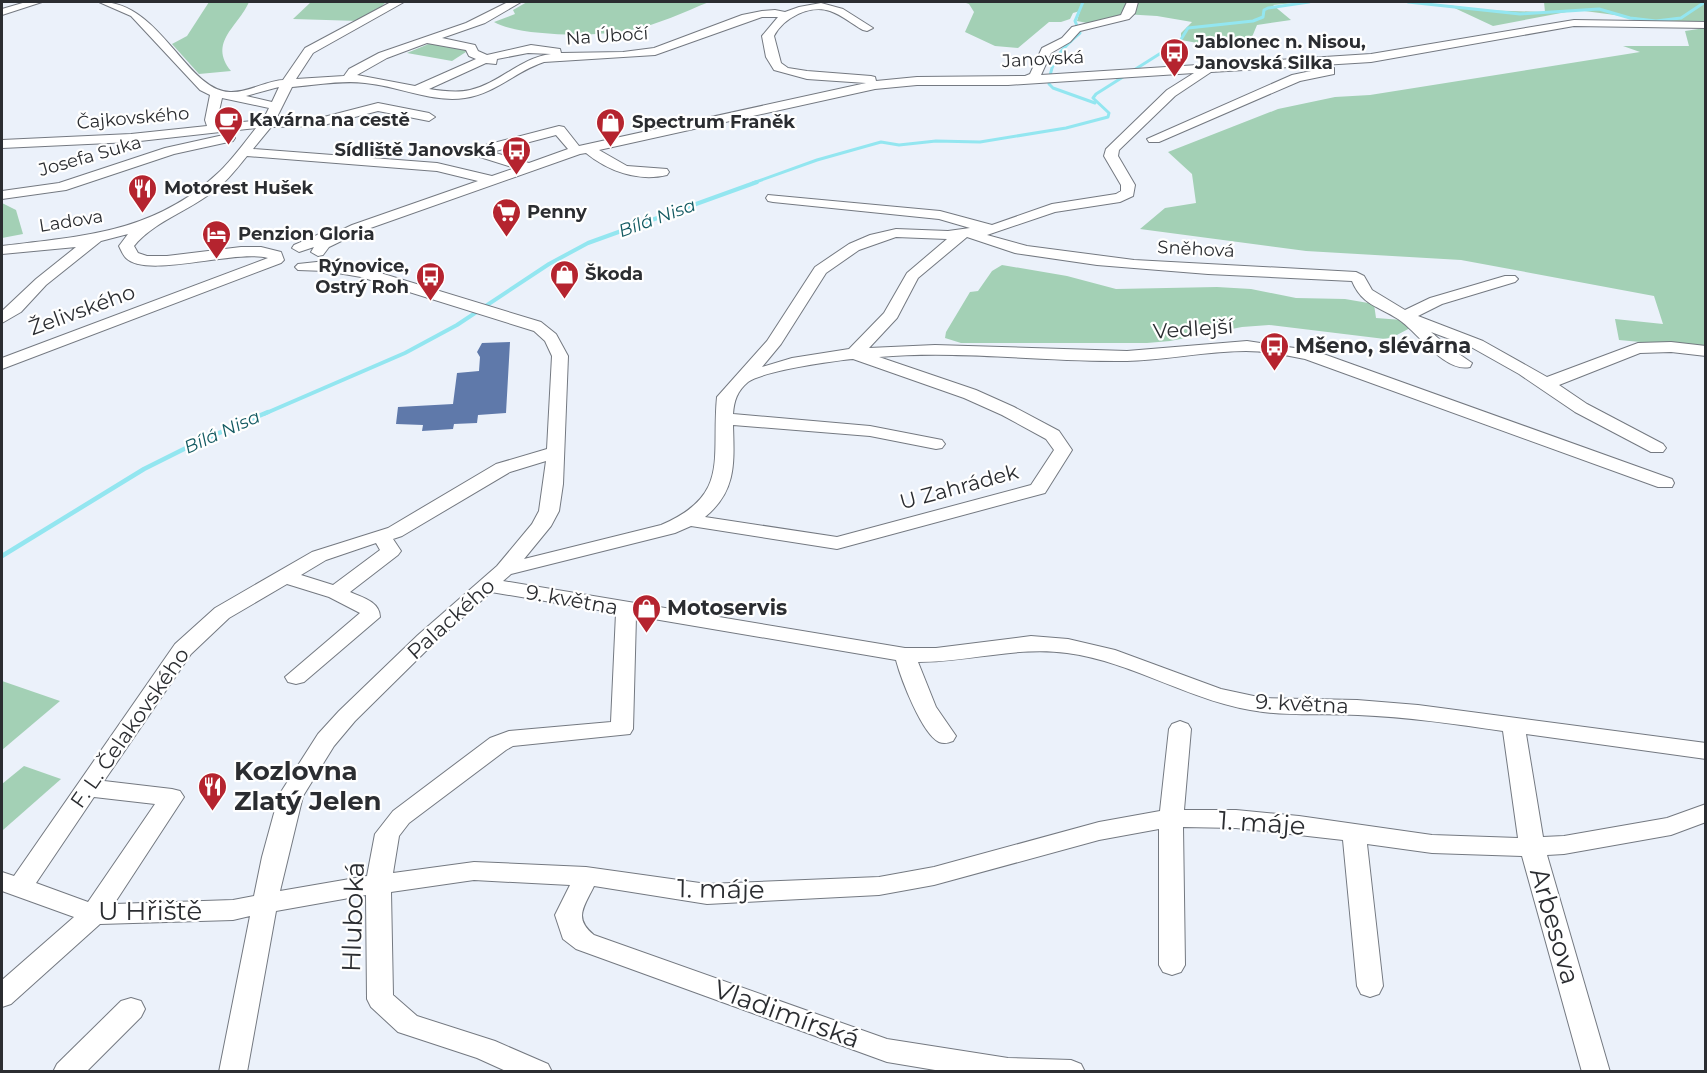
<svg xmlns="http://www.w3.org/2000/svg" width="1707" height="1073" font-family="Montserrat,sans-serif">
<rect width="100%" height="100%" fill="#ebf1fa"/>
<g fill="#a3d0b5">
<path d="M 209,2 L 249,2 C 238,27 208,42 231,71 L 199,74 L 172,44 L 187,36 Z"/>
<polygon points="311,2 386,2 379,9 359,21 293,19"/>
<path d="M 527,2 L 709,2 C 684,12 657,25 631,30 C 600,37 520,37 494,22 L 515,14 L 513,10 Z"/>
<polygon points="963,2 1304,2 1273,5 1291,20 1257,25 1252,37 1203,44 1181,40 1181,33 1192,22 1157,16 1123,14 1115,19 1087,23 1077,21 1080,11 1073,13 1070,19 1061,22 1049,22 1018,48 995,46 965,32 974,12 969,4"/>
<polygon points="1544,2 1705,2 1705,21 1683,24 1577,10 1493,26 1448,5 1482,10 1545,12"/>
<polygon points="1705,28 1705,348 1619,340 1615,319 1663,324 1654,296 1461,260 1306,251 1140,229 1165,208 1196,203 1192,174 1168,152 1278,109 1335,97 1370,95 1640,52 1623,46 1689,46 1685,31"/>
<polygon points="431,43 469,50 452,61 407,53"/>
<polygon points="2,203 16,210 23,234 2,238"/>
<polygon points="1002,265 1067,276 1116,289 1217,287 1251,289 1296,298 1345,299 1374,304 1376,318 1402,320 1412,327 1395,336 1385,339 1269,325 1242,327 1170,341 1147,343 961,343 945,338 946,332 970,292 978,291 992,271"/>
<polygon points="2,681 60,701 2,750"/>
<polygon points="24,766 61,779 3,830 2,784"/>
</g>
<g fill="none" stroke-linecap="round" stroke-linejoin="round">
<g stroke="#93e6f0" stroke-width="3">
<path d="M 1083,2 L 1075,21 L 1080,33 C 1063,47 1050,61 1049,84 L 1053,88 L 1095,103"/>
<polyline points="1408,2 1520,14 1599,9 1630,18 1656,21 1681,18 1705,2"/>
<polyline points="753,183 817,160 881,142 899,145 936,141 980,142 1066,128 1108,117 1109,113 1093,98 1096,94 1180,41 1188,28 1253,21 1263,17 1264,10 1268,8 1309,2"/>
</g>
<polyline stroke="#93e6f0" stroke-width="4" points="264,414 405,353 457,325 549,264 588,243 757,182"/>
<polyline stroke="#93e6f0" stroke-width="4.5" points="2,556 144,469 198,442 268,412"/>
</g>
<polygon fill="#5f79aa" points="510,342 506,413 478,415 477,423 454,424 453,429 422,431 423,425 396,424 398,407 453,404 457,373 479,371 480,357 477,352 482,343"/>
<g fill="none" stroke-linecap="round" stroke-linejoin="round">
<defs>
<g id="minor">
<polygon points="26,2 42,2 2,15 2,9"/>
<path d="M 99,2 C 160,0 186,91 230,92 C 247,93 266,81 283,80 L 305,48 L 391,2 L 404,2 L 313,53 L 296,79 L 344,76 L 349,69 L 379,53 L 466,23 L 508,2 L 521,2 L 485,23 L 442,38 L 475,45 L 478,51 L 487,55 L 531,45 L 560,49 L 561,53 L 623,52 L 654,48 L 742,15 L 762,11 L 775,10 L 785,12 L 799,7 L 821,3 L 843,9 L 873,28 L 867,31 L 863,30 C 852,24 842,15 830,11 C 810,4 783,18 774,36 L 781,63 L 788,68 L 807,71 L 871,76 L 875,77 L 876,81 L 917,77 L 1025,76 L 1030,74 L 1042,48 L 1062,38 L 1072,27 L 1121,15 L 1127,2 L 1138,2 L 1135,13 L 1129,19 L 1080,31 L 1070,42 L 1051,53 L 1041,75 L 1371,54 L 1574,20 L 1706,22 L 1706,28 L 1574,26 L 1371,62 L 1211,72 L 1175,96 L 1119,150 L 1118,156 L 1135,185 L 1133,196 L 1120,202 L 1055,212 L 987,235 L 1027,246 L 1134,260 L 1356,272 L 1364,276 L 1372,290 L 1405,310 L 1430,298 L 1505,276 L 1515,276 L 1518,279 L 1515,282 L 1442,304 L 1418,316 L 1483,341 L 1547,377 L 1638,343 L 1671,342 L 1706,346 L 1706,356 L 1671,352 L 1640,353 L 1559,385 L 1587,404 L 1663,444 L 1666,448 L 1663,452 L 1651,452 L 1575,412 L 1519,374 L 1471,347 L 1431,332 L 1446,345 L 1472,363 L 1470,367 C 1444,373 1417,331 1398,319 C 1378,306 1362,305 1352,281 L 1208,274 L 1097,265 L 1015,253 L 967,237 L 918,278 L 897,318 L 869,348 L 935,345 L 1127,351 L 1247,341 L 1315,351 L 1672,479 L 1674,483 L 1672,487 L 1658,487 L 1305,359 C 1285,355 1266,351 1246,351 C 1206,351 1167,360 1127,361 C 1044,362 961,350 879,357 L 976,390 L 1014,407 L 1059,431 L 1072,450 L 1045,493 L 837,549 L 691,526 L 675,533 L 511,574 L 503,581 L 905,648 L 936,648 L 1031,636 L 1068,639 L 1115,650 L 1221,689 L 1263,698 L 1357,700 L 1418,705 L 1706,743 L 1706,759 L 1526,734 L 1543,837 L 1564,836 L 1667,818 L 1706,804 L 1706,822 L 1671,835 L 1564,854 L 1547,855 L 1610,1072 L 1582,1072 L 1522,856 L 1432,853 L 1367,844 L 1383,986 L 1379,994 L 1370,997 L 1361,994 L 1357,986 L 1343,840 L 1236,828 L 1183,827 L 1185,965 L 1181,972 L 1172,975 L 1163,972 L 1159,965 L 1159,829 L 1099,840 L 934,885 L 879,895 L 707,904 L 594,886 C 584,907 573,918 594,935 L 887,1039 L 1008,1058 L 1071,1060 L 1081,1064 L 1085,1072 L 947,1072 L 887,1062 L 576,949 L 563,939 L 555,915 L 570,885 L 474,880 L 391,892 L 393,995 L 417,1016 L 495,1041 L 548,1064 L 552,1072 L 508,1072 L 477,1058 L 398,1032 L 371,1007 L 367,999 L 366,895 L 276,911 L 247,1072 L 219,1072 L 250,916 L 233,920 L 100,924 L 11,1004 L 2,1007 L 2,980 L 74,917 L 2,891 L 2,872 L 14,876 L 175,644 L 215,608 L 312,552 L 388,528 L 496,464 L 547,449 L 552,356 L 545,341 L 534,331 L 361,277 L 326,271 L 298,270 L 295,267 L 298,264 L 326,261 L 364,268 L 541,322 L 556,334 L 568,356 L 563,484 L 559,511 L 551,526 L 524,559 L 661,525 C 731,495 711,459 717,397 L 767,341 L 815,267 L 849,244 L 870,235 L 896,229 L 948,231 L 970,228 L 939,219 L 773,202 L 768,201 L 766,198 L 768,195 L 940,211 L 992,225 L 1052,204 L 1116,194 L 1121,191 L 1121,185 L 1104,156 L 1106,149 L 1167,90 L 1194,73 L 1008,85 L 917,85 L 875,89 L 599,150 L 627,166 L 667,169 L 669,172 L 667,175 C 638,182 608,171 586,153 L 580,154 L 362,231 L 329,247 L 323,255 L 318,256 L 311,252 L 314,247 L 299,252 L 292,248 L 294,245 L 324,232 L 329,231 L 335,233 L 352,225 L 478,181 L 437,171 L 247,156 C 235,171 223,186 207,196 C 183,213 153,223 134,246 L 138,253 L 147,256 L 167,256 L 241,247 L 261,247 L 281,252 L 284,260 L 281,263 L 2,369 L 2,358 L 268,258 C 236,249 147,279 126,258 C 123,255 121,250 119,246 L 128,234 L 101,241 L 46,285 L 21,312 L 2,323 L 2,311 L 36,279 L 76,247 L 2,254 L 2,246 C 83,236 154,233 218,173 C 232,160 244,143 256,128 L 131,142 L 2,148 L 2,140 L 131,134 L 207,126 L 205,120 L 210,95 L 200,90 L 131,16 ZM 762,17 L 778,17 L 762,36 L 766,57 L 774,70 L 807,79 L 866,83 L 579,146 L 564,127 L 559,126 L 478,147 L 476,150 L 480,157 L 515,168 L 492,176 L 437,163 L 253,149 L 271,127 L 320,126 L 378,111 L 429,121 L 435,117 L 429,113 L 378,103 L 320,118 L 276,119 L 292,87 C 316,85 342,80 365,83 C 399,86 431,103 465,98 C 495,94 516,71 544,62 L 655,55 ZM 427,43 L 466,50 L 469,56 L 476,59 L 415,86 L 357,75 L 387,58 ZM 528,53 L 551,54 C 520,58 500,83 470,90 C 457,93 442,91 429,89 L 486,63 L 496,64 L 497,59 ZM 279,87 L 272,102 L 246,96 L 275,88 ZM 222,98 L 269,108 L 263,120 L 220,124 L 217,120 ZM 556,135 L 568,149 L 529,163 L 492,152 ZM 896,237 L 947,239 L 907,273 L 884,313 L 849,349 L 792,358 L 762,367 L 781,344 L 826,273 L 859,250 ZM 853,359 L 964,398 L 1002,415 L 1046,439 L 1054,450 L 1031,485 L 837,537 L 705,517 C 737,491 734,462 733,425 L 870,436 L 936,449 L 942,448 L 945,444 L 942,440 L 870,426 L 733,414 C 734,401 737,391 748,382 C 763,371 832,361 853,359 ZM 546,461 L 539,511 L 532,524 L 497,566 L 418,635 L 339,711 L 318,734 L 279,795 L 262,857 L 254,896 L 233,900 L 114,904 L 184,797 L 180,791 L 172,789 L 104,781 L 191,654 L 229,618 L 287,584 L 329,597 L 360,613 L 285,677 L 288,682 L 296,684 L 304,682 L 380,617 C 380,602 362,597 350,592 L 398,555 L 401,551 L 393,539 L 402,536 L 510,472 ZM 376,543 L 380,550 L 333,585 L 301,575 L 326,560 ZM 491,592 L 616,613 L 611,722 L 509,731 L 490,738 L 393,811 L 375,834 L 367,876 L 280,891 L 303,796 L 334,746 L 355,721 L 432,645 ZM 636,616 L 896,660 C 901,679 922,734 939,742 C 944,744 948,743 953,741 L 956,736 L 936,707 L 918,662 C 968,662 1017,646 1067,653 C 1135,662 1194,704 1263,712 C 1294,716 1327,713 1358,715 C 1407,717 1455,724 1503,731 L 1518,838 L 1432,835 L 1299,816 L 1236,810 L 1184,810 L 1191,729 L 1188,724 L 1180,721 L 1172,724 L 1169,729 L 1160,811 L 1099,822 L 934,867 L 879,877 L 707,884 L 586,867 L 474,862 L 393,873 L 399,836 L 409,823 L 506,750 L 513,746 L 630,734 L 633,729 ZM 94,797 L 155,804 L 88,902 L 36,883 Z"/>
<polygon points="1330,67 1334,68 1334,74 1300,81 1159,142 1149,142 1147,139 1292,75"/>
<polygon points="228,134 233,135 235,138 233,141 174,154 66,190 2,199 2,191 59,183 165,148"/>
<polygon points="131,998 141,1001 145,1009 141,1017 86,1072 53,1072 57,1064 121,1001"/>
</g>
</defs>
<use href="#minor" stroke="#747981" stroke-width="2"/>
<use href="#minor" fill="#fff" fill-rule="evenodd"/>
</g>
<defs>
<symbol id="bus-pin" viewBox="-11 -11 22 30"><path d="M0 17L-7.5 6A9.5 9.5 0 1 1 7.5 6Z" fill="#b5242f" stroke="#fff"/><path d="M-5-6H5V4H4V6H2V4H-2V6H-4V4H-5ZM-3.5-4V0h7V-4ZM-3.5 1.2v1.5H-2V1.2ZM2 1.2v1.5H3.5V1.2Z" fill="#fff"/></symbol>
<symbol id="cafe-pin" viewBox="-11 -11 22 30"><path d="M0 17L-7.5 6A9.5 9.5 0 1 1 7.5 6Z" fill="#b5242f" stroke="#fff"/><path d="M-5.5-4.5H6V0H3Q3 3.5 0 3.5H-2.5Q-5.5 3.5-5.5 0ZM3-3.2v2h1.7v-2ZM-6 4.5H4V6H-6Z" fill="#fff"/></symbol>
<symbol id="shop-pin" viewBox="-11 -11 22 30"><path d="M0 17L-7.5 6A9.5 9.5 0 1 1 7.5 6Z" fill="#b5242f" stroke="#fff"/><path d="M-5-2.5h2.3a2.7 3.5 0 0 1 5.4 0H5L5.5 6h-11ZM-1.5-2.5h3a1.5 2.3 0 0 0-3 0Z" fill="#fff"/></symbol>
<symbol id="restaurant-pin" viewBox="-11 -11 22 30"><path d="M0 17L-7.5 6A9.5 9.5 0 1 1 7.5 6Z" fill="#b5242f" stroke="#fff"/><path d="M-5-6h1v4h1v-4h1v4h1v-4h1v5L-1.5 .5V6h-2V.5L-5-1ZM5-6V6H3V1.5H1.5Q1.5-4 5-6Z" fill="#fff"/></symbol>
<symbol id="supermarket-pin" viewBox="-11 -11 22 30"><path d="M0 17L-7.5 6A9.5 9.5 0 1 1 7.5 6Z" fill="#b5242f" stroke="#fff"/><path d="M-6-5.5h2.5l.6 2H6L4.5 2H-2.5L-4.4-4H-6ZM-1.5 3.2a1.3 1.3 0 1 0 .1 0ZM3 3.2a1.3 1.3 0 1 0 .1 0Z" fill="#fff"/></symbol>
<symbol id="hotel-pin" viewBox="-11 -11 22 30"><path d="M0 17L-7.5 6A9.5 9.5 0 1 1 7.5 6Z" fill="#b5242f" stroke="#fff"/><path d="M-6-4.5h1.5V1H6V5H4.5V3h-9V5H-6ZM-4 0a1.8 1.8 0 1 1 3.6 0ZM.5 0V-2.5h3Q6-2.5 6 0Z" fill="#fff"/></symbol>
</defs>
<g fill-rule="evenodd">
<use href="#bus-pin" x="1158" y="36" width="33" height="45"/>
<use href="#cafe-pin" x="212" y="104" width="33" height="45"/>
<use href="#shop-pin" x="594" y="106" width="33" height="45"/>
<use href="#bus-pin" x="500" y="134" width="33" height="45"/>
<use href="#restaurant-pin" x="126" y="172" width="33" height="45"/>
<use href="#supermarket-pin" x="490" y="196" width="33" height="45"/>
<use href="#hotel-pin" x="200" y="218" width="33" height="45"/>
<use href="#shop-pin" x="548" y="258" width="33" height="45"/>
<use href="#bus-pin" x="414" y="260" width="33" height="45"/>
<use href="#bus-pin" x="1258" y="330" width="33" height="45"/>
<use href="#shop-pin" x="630" y="592" width="33" height="45"/>
<use href="#restaurant-pin" x="196" y="770" width="33" height="45"/>
</g>
<g text-anchor="middle" stroke-width="4.5" stroke-linejoin="round" paint-order="stroke">
<g font-size="18" fill="#2b2d31" stroke="#fff">
<text transform="translate(607 36) rotate(-4)" y="6">Na Úbočí</text>
<text transform="translate(1043 59) rotate(-3)" y="6">Janovská</text>
<text transform="translate(133 118) rotate(-5)" y="6">Čajkovského</text>
<text transform="translate(90 156) rotate(-16)" y="6">Josefa Suka</text>
<text transform="translate(71 221) rotate(-9)" y="6">Ladova</text>
<text transform="translate(1196 249) rotate(3)" y="6">Sněhová</text>
</g>
<g font-size="18" font-weight="bold" fill="#2b2d31" stroke="#fff" text-anchor="start">
<text x="1195" y="48">Jablonec n. Nisou,<tspan x="1195" dy="21">Janovská Silka</tspan></text>
<text x="249" y="126">Kavárna na cestě</text>
<text x="632" y="128">Spectrum Franěk</text>
<text x="496" y="156" text-anchor="end">Sídliště Janovská</text>
<text x="164" y="194">Motorest Hušek</text>
<text x="527" y="218">Penny</text>
<text x="238" y="240">Penzion Gloria</text>
<text x="409" y="272" text-anchor="end">Rýnovice,<tspan x="409" dy="21">Ostrý Roh</tspan></text>
<text x="585" y="280">Škoda</text>
</g>
<g font-size="18" font-style="italic" fill="#135a61" stroke="#fff">
<text transform="translate(657 218) rotate(-20)" y="6">Bílá Nisa</text>
<text transform="translate(222 432) rotate(-24)" y="6">Bílá Nisa</text>
</g>
<g font-size="21" fill="#2b2d31" stroke="#fff">
<text transform="translate(82 310) rotate(-20)" y="7">Želivského</text>
<text transform="translate(1193 329) rotate(-4)" y="7">Vedlejší</text>
<text transform="translate(959 487) rotate(-15)" y="7">U Zahrádek</text>
<text transform="translate(572 600) rotate(10)" y="7">9. května</text>
<text transform="translate(451 619) rotate(-42)" y="7">Palackého</text>
<text transform="translate(1302 704) rotate(3)" y="7">9. května</text>
<text transform="translate(130 728) rotate(-55)" y="7">F. L. Čelakovského</text>
</g>
<g font-size="21" font-weight="bold" fill="#2b2d31" stroke="#fff" text-anchor="start">
<text x="1295" y="353">Mšeno, slévárna</text>
<text x="667" y="615">Motoservis</text>
</g>
<g font-size="26" font-weight="bold" fill="#2b2d31" stroke="#fff" text-anchor="start">
<text x="234" y="780">Kozlovna<tspan x="234" dy="30">Zlatý Jelen</tspan></text>
</g>
<g font-size="26" fill="#2b2d31" stroke="#fff">
<text transform="translate(1262 823) rotate(4)" y="9">1. máje</text>
<text transform="translate(721 889) rotate(1)" y="9">1. máje</text>
<text x="150" y="920">U Hřiště</text>
<text transform="translate(353 917) rotate(-88)" y="9">Hluboká</text>
<text transform="translate(1555 926) rotate(74)" y="9">Arbesova</text>
<text transform="translate(787 1014) rotate(20)" y="9">Vladimírská</text>
</g>
</g>
<rect width="1707" height="1073" fill="none" stroke="#2b2d31" stroke-width="6"/>
</svg>
